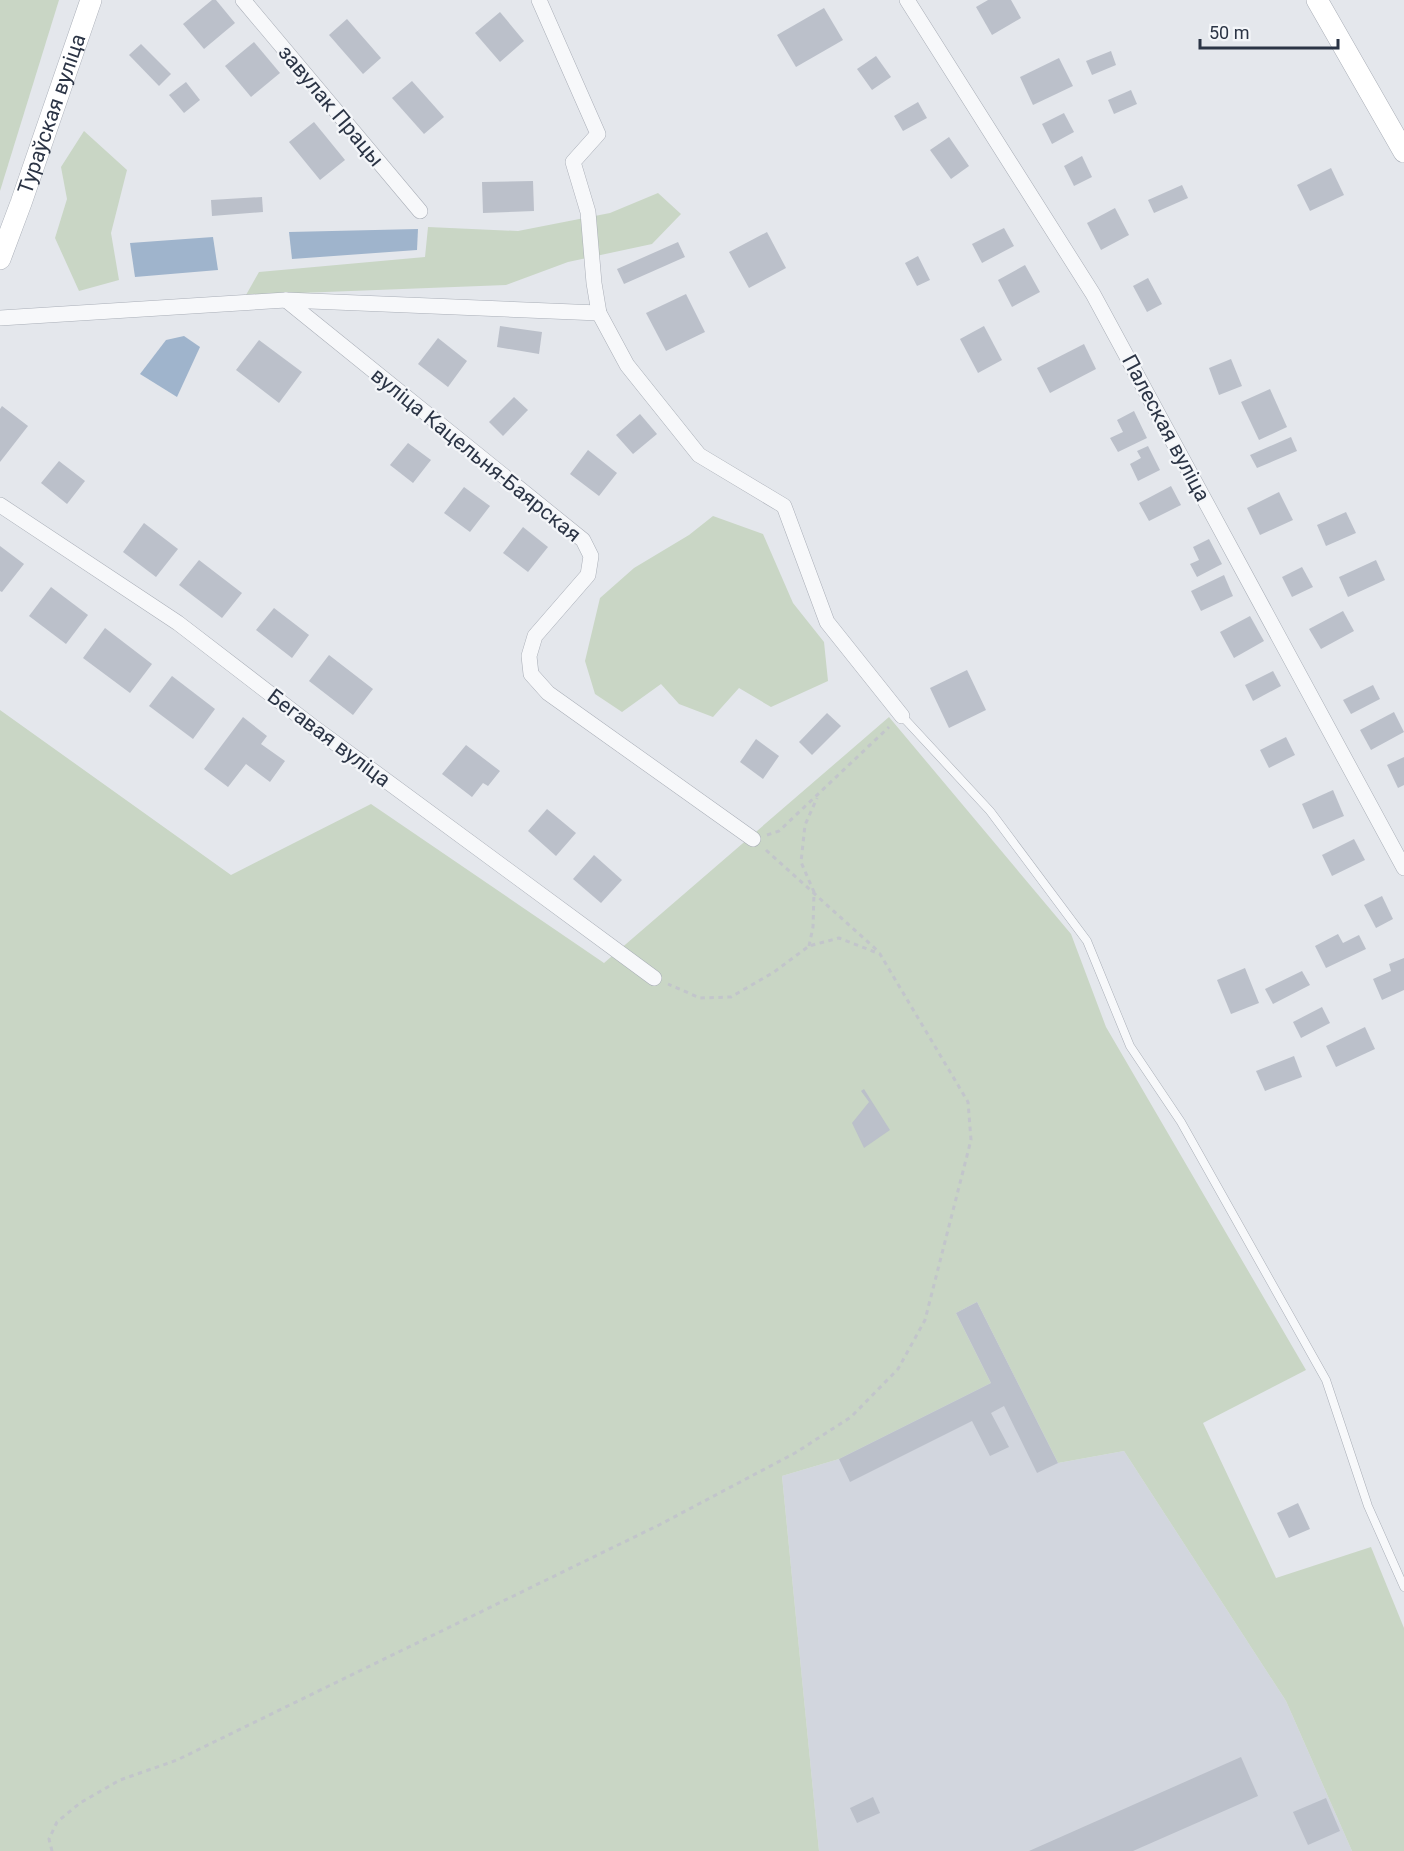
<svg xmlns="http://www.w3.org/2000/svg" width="1404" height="1851" font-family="Roboto,sans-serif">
<rect width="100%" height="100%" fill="#e4e7ec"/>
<polygon fill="#d2d6de" points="977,1302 1058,1463 1124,1451 1286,1701 1352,1851 819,1851 782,1476 839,1459 991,1383 956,1313"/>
<g fill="#c9d6c5">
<polygon points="0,0 59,0 0,191"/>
<polygon points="84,131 127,170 111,233 119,280 79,291 55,238 67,199 61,167"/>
<polygon points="658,193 681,214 652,244 568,262 506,285 246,295 259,272 425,257 428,227 518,231 610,213"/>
<polygon points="713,516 763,534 793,603 824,642 828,681 771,707 739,688 713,717 679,704 661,684 622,712 595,694 585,661 600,598 634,568 689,535"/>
<polygon points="0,710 231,875 371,804 604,963 889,717 1071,934 1106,1027 1306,1370 1203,1423 1276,1578 1371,1547 1404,1628 1404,1851 1352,1851 1286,1701 1124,1451 1058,1463 977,1302 956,1313 991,1383 839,1459 782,1476 819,1851 0,1851"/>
</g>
<g fill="#9fb4cc">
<polygon points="418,229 417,250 292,259 289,232"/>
<polygon points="213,237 218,270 135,277 130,243"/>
<polygon points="184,336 200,347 177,397 140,374 166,340"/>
</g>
<g fill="#bbc0ca">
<polygon points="212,0 216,0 235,23 204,49 183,24"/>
<polygon points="988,0 1011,0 1021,18 992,35 976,7"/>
<polygon points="824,8 843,40 796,67 777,35"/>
<polygon points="500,12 524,41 500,62 475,33"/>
<polygon points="347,19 381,58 363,74 329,35"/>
<polygon points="254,42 280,73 251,97 225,66"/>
<polygon points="141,44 171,74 159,86 129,55"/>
<polygon points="1111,51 1116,65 1092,75 1086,61"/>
<polygon points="876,56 891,77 872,90 857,69"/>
<polygon points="1059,58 1073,86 1033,105 1020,77"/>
<polygon points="412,81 444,117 424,134 392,98"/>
<polygon points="186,82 200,100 184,113 169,95"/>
<polygon points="1131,90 1137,104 1114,114 1108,100"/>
<polygon points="918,102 927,118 903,131 894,116"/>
<polygon points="1064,113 1074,132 1052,144 1042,124"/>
<polygon points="314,122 345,160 320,180 289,142"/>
<polygon points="949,137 969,166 951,179 930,150"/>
<polygon points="1082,156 1092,177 1074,186 1064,166"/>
<polygon points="1331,168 1344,195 1310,211 1297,185"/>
<polygon points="533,181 534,211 483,213 482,182"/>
<polygon points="1182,185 1188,198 1154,213 1148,200"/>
<polygon points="262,197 263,212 212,216 211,200"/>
<polygon points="1115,208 1129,235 1101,250 1087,223"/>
<polygon points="1004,228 1014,246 982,263 972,244"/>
<polygon points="767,232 786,268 749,288 729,252"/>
<polygon points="678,242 685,257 624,284 617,269"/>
<polygon points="918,256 930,280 917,286 905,263"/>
<polygon points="1025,265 1040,292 1012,307 998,280"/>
<polygon points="1148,278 1162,304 1147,312 1133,286"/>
<polygon points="686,294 705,332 666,351 646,313"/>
<polygon points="500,326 542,332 539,354 497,347"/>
<polygon points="984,326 1002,360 978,373 960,339"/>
<polygon points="438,338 467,361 448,387 418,364"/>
<polygon points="259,340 302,372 279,403 236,370"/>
<polygon points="1084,344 1096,369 1050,393 1037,368"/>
<polygon points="1231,359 1242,386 1219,395 1209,368"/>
<polygon points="1270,389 1287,427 1259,440 1241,402"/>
<polygon points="514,397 528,410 503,436 489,422"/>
<polygon points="2,406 28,426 0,462 0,409"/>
<polygon points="1134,411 1147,438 1118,452 1110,438 1123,432 1117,420"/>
<polygon points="640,414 657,434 633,454 616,435"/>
<polygon points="1291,437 1297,451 1257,468 1250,455"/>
<polygon points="408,443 431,460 413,483 390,465"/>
<polygon points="1148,446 1160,470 1138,481 1130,464 1141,458 1137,451"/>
<polygon points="588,450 617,473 599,496 570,474"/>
<polygon points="59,461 85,481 67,504 41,483"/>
<polygon points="1171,486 1181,505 1149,521 1139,503"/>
<polygon points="464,487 490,506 470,532 444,513"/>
<polygon points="1279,492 1293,520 1260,535 1247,508"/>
<polygon points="1346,512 1356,533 1326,546 1317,525"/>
<polygon points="144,523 178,549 156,577 123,552"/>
<polygon points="523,527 548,547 528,572 503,553"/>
<polygon points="1209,539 1222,564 1197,577 1190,564 1199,560 1193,547"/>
<polygon points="0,546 24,564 2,592 0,591"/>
<polygon points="199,560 242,593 222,618 179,585"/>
<polygon points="1376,560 1385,580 1348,597 1339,577"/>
<polygon points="1302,567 1313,587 1292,597 1282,577"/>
<polygon points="1224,575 1233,596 1201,611 1191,591"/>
<polygon points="51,587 88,615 66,644 29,616"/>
<polygon points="274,608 309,635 292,658 256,630"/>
<polygon points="1343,611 1354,631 1321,649 1309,629"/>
<polygon points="1250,616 1264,641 1234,658 1220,632"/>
<polygon points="105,628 152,664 130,693 83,658"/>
<polygon points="329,655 373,689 353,715 309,681"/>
<polygon points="967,670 986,710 949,728 930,688"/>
<polygon points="1273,671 1281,686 1253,701 1245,685"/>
<polygon points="172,676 215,709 193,739 149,706"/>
<polygon points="1373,685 1380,699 1351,714 1343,700"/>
<polygon points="1394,712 1404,732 1371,750 1360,730"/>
<polygon points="827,713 841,726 812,755 799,742"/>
<polygon points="243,717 267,736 261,744 285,761 270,782 246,764 228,787 204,769"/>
<polygon points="1286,737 1295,755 1269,768 1260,750"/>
<polygon points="756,739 779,756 763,779 740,762"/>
<polygon points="466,745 500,771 488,786 483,783 472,797 442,774"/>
<polygon points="1404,757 1404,785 1398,788 1387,765"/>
<polygon points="1333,790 1344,816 1313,829 1302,804"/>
<polygon points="547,809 576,833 556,856 528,831"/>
<polygon points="1354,839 1365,860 1332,876 1322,855"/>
<polygon points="594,855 622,880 601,903 573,879"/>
<polygon points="1382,896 1393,919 1376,928 1364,905"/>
<polygon points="1338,934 1343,943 1359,935 1366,949 1326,968 1315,946"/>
<polygon points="1404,958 1404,990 1382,1000 1373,979 1391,971 1389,964"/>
<polygon points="1245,968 1259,1003 1231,1014 1217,980"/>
<polygon points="1302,971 1310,985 1273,1004 1265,989"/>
<polygon points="1322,1007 1330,1023 1301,1038 1293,1022"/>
<polygon points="1365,1027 1375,1049 1336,1067 1326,1046"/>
<polygon points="1294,1056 1302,1077 1265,1091 1256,1071"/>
<polygon points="864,1089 890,1130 864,1148 852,1123 869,1102 861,1091"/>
<polygon points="977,1302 1058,1463 1037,1473 1004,1406 991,1413 1009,1447 990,1456 972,1421 850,1482 839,1459 991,1383 956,1313"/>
<polygon points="1298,1503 1310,1529 1289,1538 1277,1513"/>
<polygon points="1241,1757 1258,1796 1133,1851 1029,1851"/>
<polygon points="873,1797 880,1813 857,1823 850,1808"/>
<polygon points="1326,1798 1340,1831 1308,1845 1293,1812"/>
</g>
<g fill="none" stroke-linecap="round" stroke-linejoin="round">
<defs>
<polyline id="lane" points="902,716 990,811 1087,941 1130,1046 1181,1122 1326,1380 1368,1506 1404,1587"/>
<g id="street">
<polyline points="243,0 420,211"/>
<polyline points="539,0 598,134 573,162 588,212 594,283 599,313 627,365 699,455 784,506 827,622 902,716"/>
<polyline points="907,0 1093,294 1404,868"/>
<polyline points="286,300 583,540 591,556 588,575 535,636 529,656 531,674 548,693 753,839"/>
<polyline points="0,318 286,300 599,313"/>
<polyline points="0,505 178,623 312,726 654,978"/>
</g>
<g id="secondary">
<polyline points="1317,0 1404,152"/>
<path id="s1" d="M 0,259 L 21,203 L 91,0"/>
</g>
</defs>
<use href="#lane" stroke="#a9aeb7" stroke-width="9"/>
<use href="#street" stroke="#a9aeb7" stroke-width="16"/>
<use href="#secondary" stroke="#a9aeb7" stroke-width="22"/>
<g stroke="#c2c5cb" stroke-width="3" stroke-dasharray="4.5 4.5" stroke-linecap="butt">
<polyline points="767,835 779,831 889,727"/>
<polyline points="766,850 879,952"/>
<polyline points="809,946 813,927 814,892 801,862 805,825 817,798"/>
<polyline points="52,1851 49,1839 57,1822 80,1803 120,1780 177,1760 659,1525 795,1453 851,1417 898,1369 925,1320 971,1140 968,1102 880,954 839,938 809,946 774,972 731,997 700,998 668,984"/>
</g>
<use href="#lane" stroke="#f7f8fa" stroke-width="8"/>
<use href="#street" stroke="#f7f8fa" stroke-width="15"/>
<use href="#secondary" stroke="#fff" stroke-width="21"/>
</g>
<g text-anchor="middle" stroke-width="4.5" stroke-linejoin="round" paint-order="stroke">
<g font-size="21" fill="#2b3445" stroke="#f4f6f9">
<text transform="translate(331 106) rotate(50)" y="7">завулак Працы</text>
<text dy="7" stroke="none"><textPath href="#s1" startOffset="154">Тураўская вуліца</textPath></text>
<text transform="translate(1166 428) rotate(62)" y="7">Палеская вуліца</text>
<text transform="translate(476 455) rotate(39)" y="7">вуліца Кацельня-Баярская</text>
<text transform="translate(329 738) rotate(37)" y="7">Бегавая вуліца</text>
</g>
</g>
<path d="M1200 39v9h138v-9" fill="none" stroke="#2b3445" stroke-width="3"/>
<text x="1209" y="39" font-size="18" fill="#2b3445" stroke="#f4f6f9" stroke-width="4.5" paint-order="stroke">50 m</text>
</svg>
